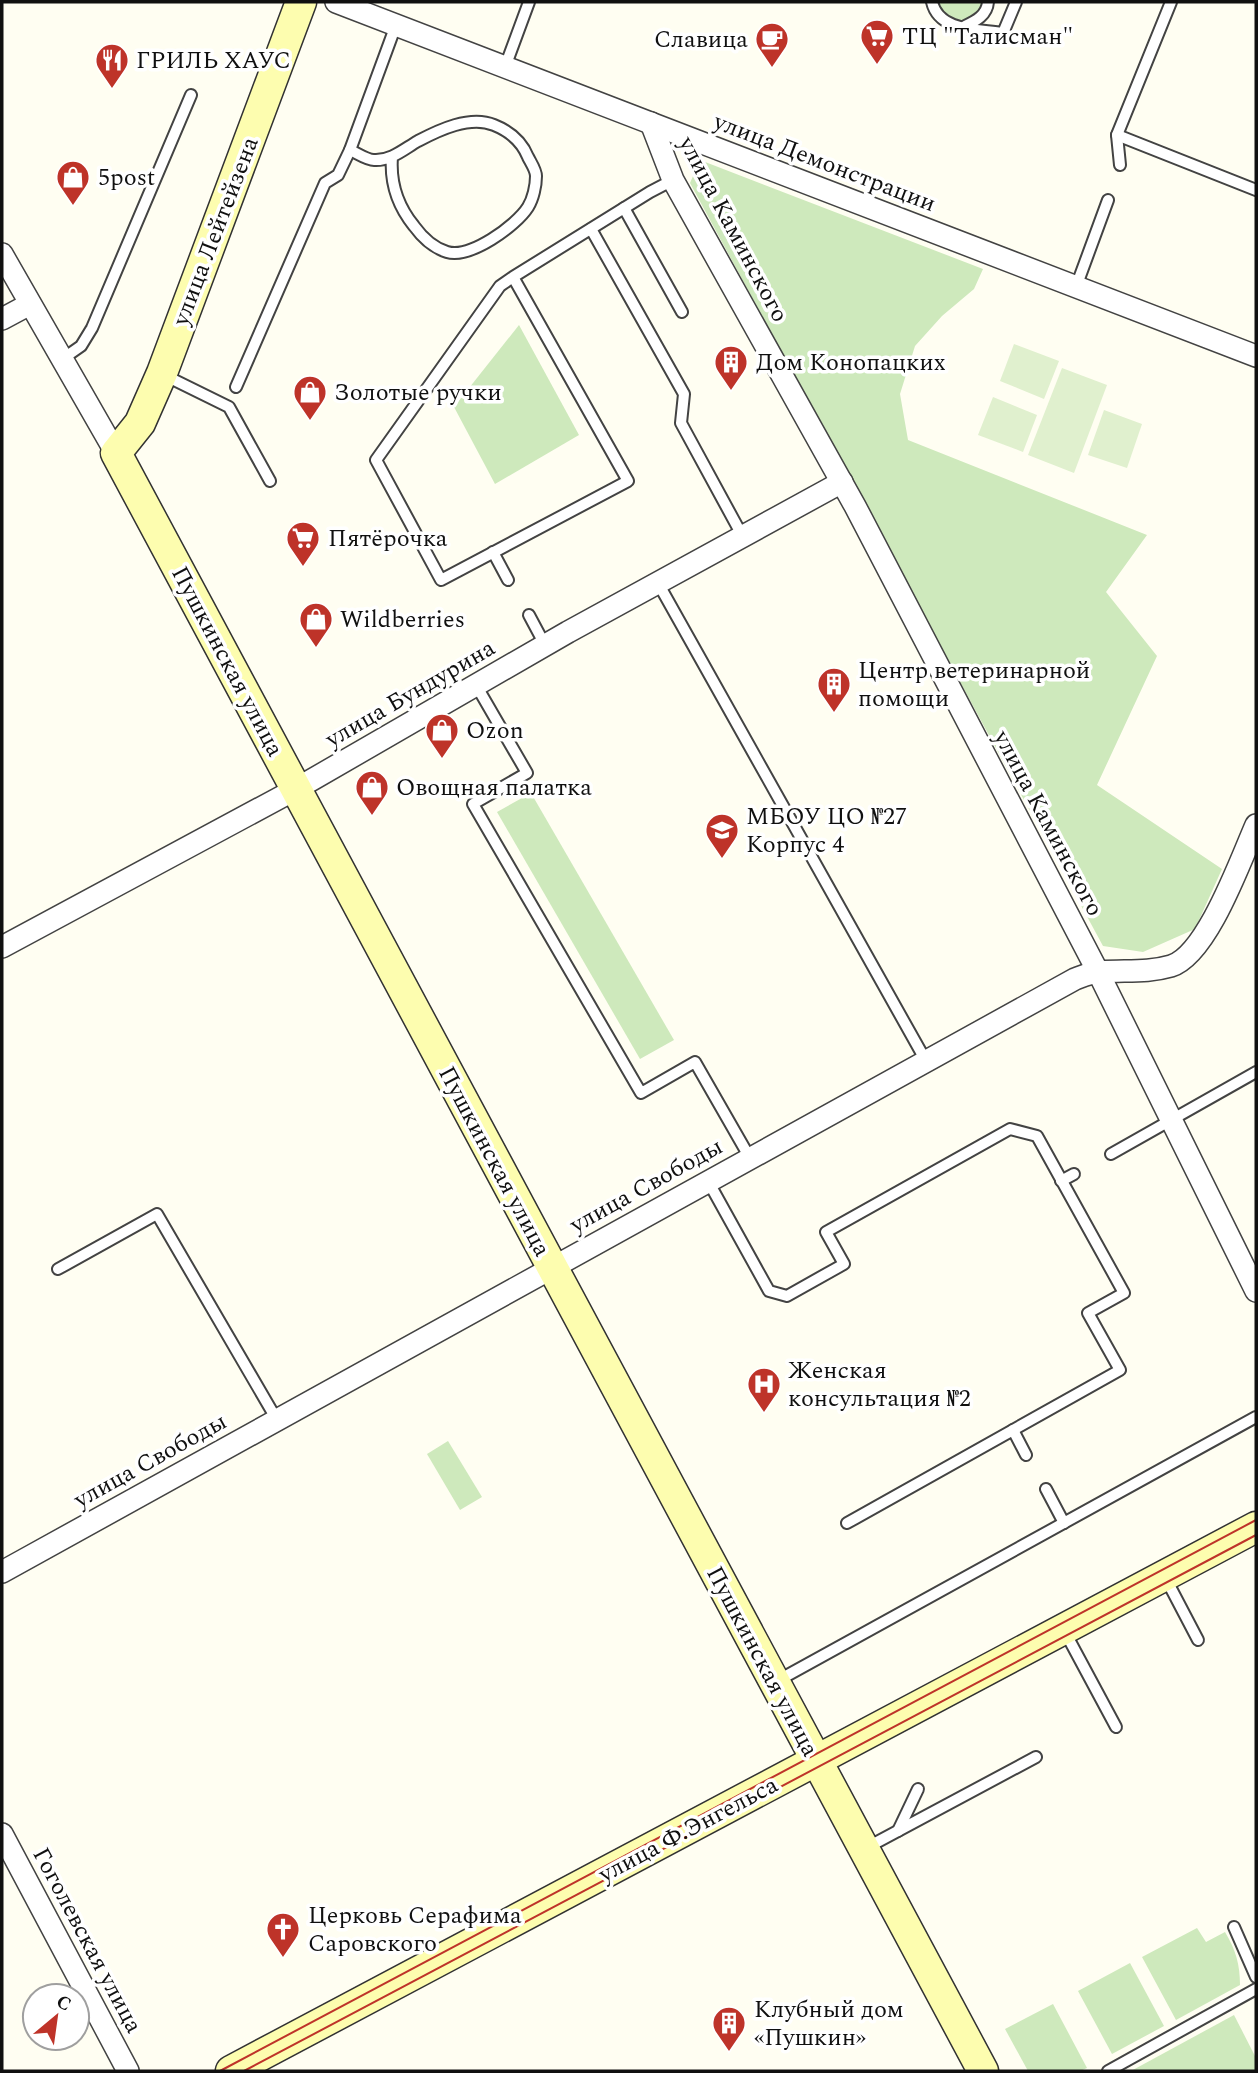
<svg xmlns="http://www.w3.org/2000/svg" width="1258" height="2073" font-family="Spectral,serif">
<rect width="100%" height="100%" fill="#fffef2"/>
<g fill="#cee9bc">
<path d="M 939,2 L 982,2 C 977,26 944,26 939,2 Z"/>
<polygon points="700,160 983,269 974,289 942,316 915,346 900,394 908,440 1147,535 1106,592 1157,656 1097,785 1222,869 1195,929 1143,952 1103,946 690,183"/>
<polygon points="519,325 579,435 495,484 454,407"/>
<polygon points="531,793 674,1040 640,1059 497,812"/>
<polygon points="448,1441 482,1497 460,1510 427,1454"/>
<path d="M 1197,1928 L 1206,1942 L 1225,1932 C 1236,1950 1240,1965 1240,1985 L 1176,2020 L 1142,1957 Z"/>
<polygon points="1130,1963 1164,2026 1112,2054 1078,1991"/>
<polygon points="1053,2004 1087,2068 1080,2071 1028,2071 1005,2029"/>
<polygon points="1234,2015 1256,2058 1256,2071 1131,2071"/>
</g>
<g fill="#e0f0ce">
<polygon points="1014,344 1059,361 1044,399 1000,381"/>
<polygon points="1062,368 1107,385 1074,473 1028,455"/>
<polygon points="993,397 1037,415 1023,452 978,435"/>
<polygon points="1104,410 1142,424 1127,468 1088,455"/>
</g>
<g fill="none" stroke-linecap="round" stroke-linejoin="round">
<defs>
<g id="lane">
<path d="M 932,2 C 939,32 978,29 1003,33 L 1016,2"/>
<path d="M 965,26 C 976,21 987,15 988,2"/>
<polyline points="505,67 529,2"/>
<polyline points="1117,135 1256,190"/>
<path d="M 350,150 C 357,153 367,160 374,160 C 391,161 404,149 418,141 C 439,130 470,115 494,125 C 509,131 522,142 528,157 C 531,163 536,170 536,176 C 536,186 533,199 528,207 C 516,226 470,259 447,252 C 434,248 422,237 414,226 C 397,205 390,183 392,157"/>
<polyline points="1120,165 1117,135 1171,2"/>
<polyline points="624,208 682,312"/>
<polyline points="591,229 684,394 681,423 743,537"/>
<polyline points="513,277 628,481 441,580 376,460 500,286 513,277 650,192 673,180"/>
<polyline points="1076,287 1108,200"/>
<polyline points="61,360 81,346 92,328 191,95"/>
<polyline points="164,375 229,407 270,481"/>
<polyline points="236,387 325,183 338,175 350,150 396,25"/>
<polyline points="493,552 508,580"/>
<polyline points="658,583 926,1061"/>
<polyline points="529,615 545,645"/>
<polyline points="476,685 527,773 473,804 641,1093 695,1062 750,1158"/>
<polyline points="1111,1154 1256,1072"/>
<polyline points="708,1181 769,1291 787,1296 844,1264 826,1232 1010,1129 1037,1136 1124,1293 1088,1313 1120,1370 847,1523"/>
<polyline points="1061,1181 1074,1174"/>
<polyline points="58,1269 157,1214 277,1420"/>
<polyline points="1013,1430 1026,1455"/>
<polyline points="1046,1489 1064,1523"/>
<polyline points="1165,1577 1198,1640"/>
<polyline points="1065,1632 1116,1727"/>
<polyline points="777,1681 1256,1417"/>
<polyline points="898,1831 918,1789"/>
<polyline points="866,1848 1036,1757"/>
<polyline points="1234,1927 1256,1977"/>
<polyline points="1108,2071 1256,1989"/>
</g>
<g id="street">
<polyline points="336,2 1256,356"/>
<polyline points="651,123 673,180 855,506 1098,972 1256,1291"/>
<polyline points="2,254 116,453"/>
<polyline points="2,319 30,304"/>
<polyline points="2,947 296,789 568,632 842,482"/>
<path d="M 2,1572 L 1075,979 C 1083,976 1092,972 1101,972 C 1125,970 1147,973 1171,966 C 1207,955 1241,859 1256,825"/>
<polyline points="2,1834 128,2071"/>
</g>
<g id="secondary">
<polyline points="301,2 162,373 140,423 116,453 983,2071"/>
<polyline points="231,2071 1256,1527"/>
</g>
</defs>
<use href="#lane" stroke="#434343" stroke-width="14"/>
<use href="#street" stroke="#434343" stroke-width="24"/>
<use href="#secondary" stroke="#323232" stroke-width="33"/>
<use href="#lane" stroke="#fff" stroke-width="10"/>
<use href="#street" stroke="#fff" stroke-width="21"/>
<use href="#secondary" stroke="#fdfdaf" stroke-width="30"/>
<g stroke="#be3329" stroke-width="2">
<polyline points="220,2071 1256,1520"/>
<polyline points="244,2071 1256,1535"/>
</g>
</g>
<defs>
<symbol id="supermarket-pin" viewBox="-11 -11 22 30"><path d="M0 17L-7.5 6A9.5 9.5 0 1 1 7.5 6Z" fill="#be3329" stroke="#fff"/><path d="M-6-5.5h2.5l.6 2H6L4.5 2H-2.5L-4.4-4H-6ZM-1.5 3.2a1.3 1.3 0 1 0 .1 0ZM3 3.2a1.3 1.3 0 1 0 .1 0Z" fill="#fff"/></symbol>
<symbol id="cafe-pin" viewBox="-11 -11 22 30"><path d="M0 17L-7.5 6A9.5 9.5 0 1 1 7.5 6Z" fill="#be3329" stroke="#fff"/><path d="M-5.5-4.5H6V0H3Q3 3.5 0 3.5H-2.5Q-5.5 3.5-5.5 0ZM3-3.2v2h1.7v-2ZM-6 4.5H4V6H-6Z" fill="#fff"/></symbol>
<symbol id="restaurant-pin" viewBox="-11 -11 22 30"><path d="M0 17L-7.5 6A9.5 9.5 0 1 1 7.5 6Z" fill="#be3329" stroke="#fff"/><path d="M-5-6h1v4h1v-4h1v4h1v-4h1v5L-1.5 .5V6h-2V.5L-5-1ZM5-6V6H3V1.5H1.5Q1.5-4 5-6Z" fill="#fff"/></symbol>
<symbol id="shop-pin" viewBox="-11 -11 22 30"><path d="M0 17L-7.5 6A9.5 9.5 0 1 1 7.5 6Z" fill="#be3329" stroke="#fff"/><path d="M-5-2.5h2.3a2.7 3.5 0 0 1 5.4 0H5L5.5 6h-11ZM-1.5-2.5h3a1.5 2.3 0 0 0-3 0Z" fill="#fff"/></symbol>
<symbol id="building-pin" viewBox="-11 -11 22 30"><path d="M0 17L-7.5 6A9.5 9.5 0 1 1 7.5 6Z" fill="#be3329" stroke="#fff"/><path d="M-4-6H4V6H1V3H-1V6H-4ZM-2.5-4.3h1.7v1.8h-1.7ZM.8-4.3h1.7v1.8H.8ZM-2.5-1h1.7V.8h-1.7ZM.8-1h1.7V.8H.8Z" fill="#fff"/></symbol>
<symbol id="school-pin" viewBox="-11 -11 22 30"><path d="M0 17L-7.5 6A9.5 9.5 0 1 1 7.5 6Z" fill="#be3329" stroke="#fff"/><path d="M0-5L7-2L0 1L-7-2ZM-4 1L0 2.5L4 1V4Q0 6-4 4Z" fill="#fff"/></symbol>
<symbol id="hospital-pin" viewBox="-11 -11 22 30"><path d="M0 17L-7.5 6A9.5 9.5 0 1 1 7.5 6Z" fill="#be3329" stroke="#fff"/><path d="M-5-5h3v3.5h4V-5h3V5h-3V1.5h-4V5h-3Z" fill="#fff"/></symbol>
<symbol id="church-pin" viewBox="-11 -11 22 30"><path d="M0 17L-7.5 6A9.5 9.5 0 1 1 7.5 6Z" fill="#be3329" stroke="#fff"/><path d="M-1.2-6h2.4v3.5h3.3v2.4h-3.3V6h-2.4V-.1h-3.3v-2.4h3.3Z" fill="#fff"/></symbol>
</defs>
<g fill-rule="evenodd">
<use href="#supermarket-pin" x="858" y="17" width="38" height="52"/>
<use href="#cafe-pin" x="753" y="20" width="38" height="52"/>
<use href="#restaurant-pin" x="93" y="41" width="38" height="52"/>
<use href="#shop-pin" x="54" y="158" width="38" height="52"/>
<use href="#building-pin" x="712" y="343" width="38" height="52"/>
<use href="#shop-pin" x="291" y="373" width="38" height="52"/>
<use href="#supermarket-pin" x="284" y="519" width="38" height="52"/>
<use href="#shop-pin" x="297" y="600" width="38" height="52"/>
<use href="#building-pin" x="815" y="665" width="38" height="52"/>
<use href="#shop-pin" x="423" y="711" width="38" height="52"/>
<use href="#shop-pin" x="353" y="768" width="38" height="52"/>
<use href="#school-pin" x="703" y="811" width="38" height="52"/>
<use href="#hospital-pin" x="745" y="1365" width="38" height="52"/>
<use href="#church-pin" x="264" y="1910" width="38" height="52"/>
<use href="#building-pin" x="710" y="2004" width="38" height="52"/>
</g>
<g text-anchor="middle" stroke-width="7" stroke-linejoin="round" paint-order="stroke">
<g font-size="24" fill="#101010" stroke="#fff" text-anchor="start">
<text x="902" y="44">ТЦ "Талисман"</text>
<text x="748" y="47" text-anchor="end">Славица</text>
<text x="136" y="68">ГРИЛЬ ХАУС</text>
<text x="98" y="185">5post</text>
<text x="756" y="370">Дом Конопацких</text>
<text x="334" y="400">Золотые ручки</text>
<text x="328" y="546">Пятёрочка</text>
<text x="340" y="627">Wildberries</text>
<text x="858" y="678">Центр ветеринарной<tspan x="858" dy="28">помощи</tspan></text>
<text x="466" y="738">Ozon</text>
<text x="396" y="795">Овощная палатка</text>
<text x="746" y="824">МБОУ ЦО №27<tspan x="746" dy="28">Корпус 4</tspan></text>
<text x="788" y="1378">Женская<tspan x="788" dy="28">консультация №2</tspan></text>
<text x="308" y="1923">Церковь Серафима<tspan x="308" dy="28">Саровского</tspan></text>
<text x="754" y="2017">Клубный дом<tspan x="754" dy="28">«Пушкин»</tspan></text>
</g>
<g font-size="24" fill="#101010" stroke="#fff">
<text transform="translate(825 162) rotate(21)" y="8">улица Демонстрации</text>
<text transform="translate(734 229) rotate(62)" y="8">улица Каминского</text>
<text transform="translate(215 231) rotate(-69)" y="8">улица Лейтейзена</text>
<text transform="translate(228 661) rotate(62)" y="8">Пушкинская улица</text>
<text transform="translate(410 693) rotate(-30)" y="8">улица Бундурина</text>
<text transform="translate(1049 823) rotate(62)" y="8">улица Каминского</text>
<text transform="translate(495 1161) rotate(62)" y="8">Пушкинская улица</text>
<text transform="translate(646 1185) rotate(-29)" y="8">улица Свободы</text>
<text transform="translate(150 1460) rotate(-29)" y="8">улица Свободы</text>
<text transform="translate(763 1661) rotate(62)" y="8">Пушкинская улица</text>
<text transform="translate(688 1829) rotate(-28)" y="8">улица Ф.Энгельса</text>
<text transform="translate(88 1940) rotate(62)" y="8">Гоголевская улица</text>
</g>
</g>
<rect width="1258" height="2073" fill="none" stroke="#101010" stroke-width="7"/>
<g transform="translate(56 2017) rotate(29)"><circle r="33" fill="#ffffff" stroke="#9f9f9f" stroke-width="2"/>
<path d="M0-5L12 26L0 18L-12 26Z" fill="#be3329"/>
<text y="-10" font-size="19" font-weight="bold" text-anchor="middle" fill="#101010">С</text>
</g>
</svg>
